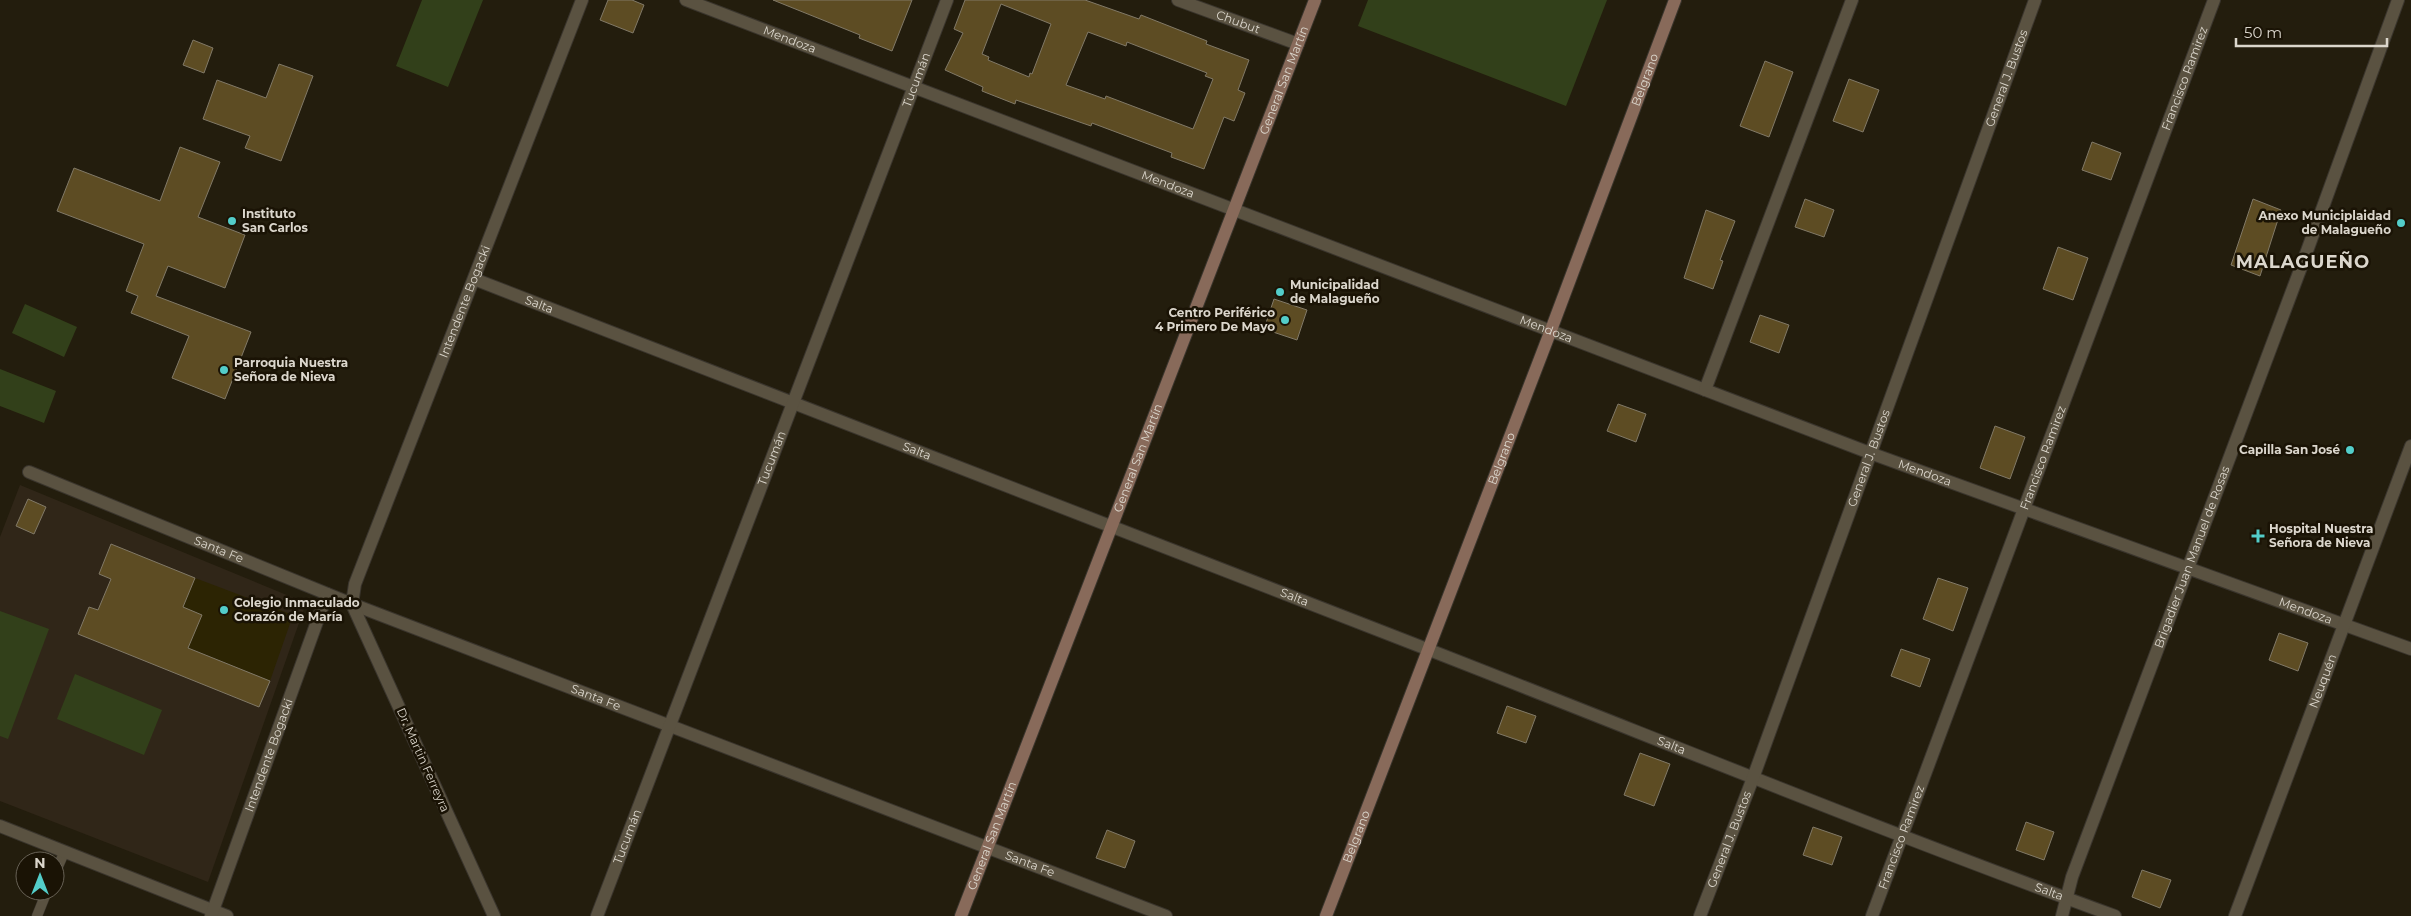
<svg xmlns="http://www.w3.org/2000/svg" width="2411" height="916" font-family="Montserrat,sans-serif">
<rect width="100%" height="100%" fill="#231d0d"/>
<polygon fill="#302618" points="20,485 306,603 208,882 0,801 0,537"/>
<g fill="#32401a">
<polygon points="422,0 483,0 448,87 396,66"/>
<polygon points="1368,0 1607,0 1566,106 1358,26"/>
<polygon points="25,304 77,327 64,357 12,333"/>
<polygon points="0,369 56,391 44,423 0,406"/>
<polygon points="0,611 49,629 8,739 0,736"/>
<polygon points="75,674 162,710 144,755 57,719"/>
</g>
<polygon fill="#2c2403" points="195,578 293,615 270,681 167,639 196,629 202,615 183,607"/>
<g fill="#5d4c23" stroke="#817967" fill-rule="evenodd">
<polygon points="608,0 632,0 644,5 633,33 600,20"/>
<polygon points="773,0 912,0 892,51 859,38 860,35"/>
<path d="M 965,0 L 1085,0 L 1139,19 L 1141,15 L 1207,41 L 1206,44 L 1249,60 L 1238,90 L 1245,93 L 1234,121 L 1224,117 L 1204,169 L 1171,157 L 1172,153 L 1092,123 L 1091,126 L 1016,100 L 1015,104 L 982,91 L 983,87 L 945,70 L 963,33 L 954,29 ZM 1001,4 L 1051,24 L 1032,74 L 1030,73 L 1029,77 L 988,60 L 989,57 L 982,54 ZM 1088,32 L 1126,46 L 1127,42 L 1207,73 L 1205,76 L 1213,79 L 1193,129 L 1106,96 L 1105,99 L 1066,85 Z"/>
<polygon points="193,40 213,48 204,73 183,65"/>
<polygon points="1765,61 1793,72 1769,137 1740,126"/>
<polygon points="279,64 313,76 281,161 245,148 250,136 203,119 217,80 266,98"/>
<polygon points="1849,79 1879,90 1863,132 1833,121"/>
<polygon points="2092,142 2121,153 2111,180 2082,170"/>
<polygon points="180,147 220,162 198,217 245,235 225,288 168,266 156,296 251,332 225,399 172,378 189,336 131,313 138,296 126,291 144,244 57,211 74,168 160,201"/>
<polygon points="1805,199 1834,210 1824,237 1795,227"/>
<polygon points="2253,199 2281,210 2260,276 2231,265"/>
<polygon points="1706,210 1735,221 1720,260 1723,261 1713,289 1684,278"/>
<polygon points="2058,247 2088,258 2073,300 2043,289"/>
<polygon points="1274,299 1307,310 1297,340 1264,329"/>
<polygon points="1760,315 1789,325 1779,353 1750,342"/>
<polygon points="1618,404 1646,414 1636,442 1607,431"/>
<polygon points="1995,426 2025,437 2010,479 1980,468"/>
<polygon points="28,499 46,507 34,534 16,526"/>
<polygon points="111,544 195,578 183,607 202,615 188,648 270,681 259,707 78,634 89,607 98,610 111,579 99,574"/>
<polygon points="1938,578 1968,588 1953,631 1923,619"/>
<polygon points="2279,633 2308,643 2298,671 2269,660"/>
<polygon points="1901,649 1930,659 1920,687 1891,676"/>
<polygon points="1507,706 1536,716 1526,743 1497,733"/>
<polygon points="1640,753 1670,764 1654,806 1624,795"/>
<polygon points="2026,822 2054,832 2044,860 2016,850"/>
<polygon points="1813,827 1842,837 1832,865 1803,855"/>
<polygon points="1107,830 1135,841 1125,868 1096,858"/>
<polygon points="2142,870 2171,880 2160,908 2132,897"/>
</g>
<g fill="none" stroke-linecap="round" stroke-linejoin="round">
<defs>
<g id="lane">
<polyline points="55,873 64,853"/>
<polyline points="37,916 47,891"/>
</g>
<g id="street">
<path id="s1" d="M 686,0 L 1870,453 L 2411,649"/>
<path id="s2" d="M 1178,0 L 1298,44"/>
<path id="s3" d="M 474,279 C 787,402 1101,521 1414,644 C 1648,735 1879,830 2115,916"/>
<polyline points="1705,390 1852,0"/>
<path id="s4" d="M 29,472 L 352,604 L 1166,916"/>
<polyline points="0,826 227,916"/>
<path id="s5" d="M 211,916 L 327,594"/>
<path id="s6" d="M 494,916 L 352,604 L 355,584 L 582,0"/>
<path id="s7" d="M 597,916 L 947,0"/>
<path id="s8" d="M 1700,916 L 1753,778 L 2035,0"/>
<path id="s9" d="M 1872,916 L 2214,0"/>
<path id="s10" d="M 2062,916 L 2072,877 L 2303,262 L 2398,0"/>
<path id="s11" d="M 2235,916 L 2411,446"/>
</g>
<g id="secondary">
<path id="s12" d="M 961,916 L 1315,0"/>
<path id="s13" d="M 1326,916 L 1551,330 L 1675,0"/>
</g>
</defs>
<use href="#lane" stroke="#3a352d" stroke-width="11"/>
<use href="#street" stroke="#3a352d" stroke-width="14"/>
<use href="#secondary" stroke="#3a352d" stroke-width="14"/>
<use href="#lane" stroke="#5a5241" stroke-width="10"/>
<use href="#street" stroke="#5a5241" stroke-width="12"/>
<use href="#secondary" stroke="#886a5a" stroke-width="12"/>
</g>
<g fill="#53cdc9" stroke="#1a1305" stroke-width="2">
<circle cx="232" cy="221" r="5"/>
<circle cx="2401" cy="223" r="5"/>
<circle cx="1280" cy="292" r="5"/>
<circle cx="1285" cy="320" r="5"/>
<circle cx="224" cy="370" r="5"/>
<circle cx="2350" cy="450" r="5"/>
<path d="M2255.5 528.5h5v5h5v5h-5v5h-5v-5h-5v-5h5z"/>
<circle cx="224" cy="610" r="5"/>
</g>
<g text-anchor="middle" stroke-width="5" stroke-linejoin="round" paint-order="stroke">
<g font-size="12" fill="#dbd6cc" stroke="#1a1305">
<text dy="4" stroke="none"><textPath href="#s2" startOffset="64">Chubut</textPath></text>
<text dy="4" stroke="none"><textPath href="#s1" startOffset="111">Mendoza</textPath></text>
<text dy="4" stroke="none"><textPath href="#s8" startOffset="892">General J. Bustos</textPath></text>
<text dy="4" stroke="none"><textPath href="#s9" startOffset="894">Francisco Ramirez</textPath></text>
<text dy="4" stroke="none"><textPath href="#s7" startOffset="895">Tucumán</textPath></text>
<text dy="4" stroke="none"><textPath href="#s12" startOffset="896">General San Martín</textPath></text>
<text dy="4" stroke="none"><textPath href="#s13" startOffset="895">Belgrano</textPath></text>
<text dy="4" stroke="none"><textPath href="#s1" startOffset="516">Mendoza</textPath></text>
<text dy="4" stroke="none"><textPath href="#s6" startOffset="666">Intendente Bogacki</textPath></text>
<text dy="4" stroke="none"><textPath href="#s3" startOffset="70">Salta</textPath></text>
<text dy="4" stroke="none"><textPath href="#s1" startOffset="921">Mendoza</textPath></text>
<text dy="4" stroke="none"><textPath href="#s3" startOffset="475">Salta</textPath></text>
<text dy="4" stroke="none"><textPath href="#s7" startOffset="490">Tucumán</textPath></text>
<text dy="4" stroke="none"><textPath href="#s12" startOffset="491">General San Martín</textPath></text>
<text dy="4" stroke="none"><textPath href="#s8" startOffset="488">General J. Bustos</textPath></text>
<text dy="4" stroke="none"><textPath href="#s9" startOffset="489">Francisco Ramirez</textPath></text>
<text dy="4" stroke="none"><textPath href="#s13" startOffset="490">Belgrano</textPath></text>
<text dy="4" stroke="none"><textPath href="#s1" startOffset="1326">Mendoza</textPath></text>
<text dy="4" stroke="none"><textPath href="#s4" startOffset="205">Santa Fe</textPath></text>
<text dy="4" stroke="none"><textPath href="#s10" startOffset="382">Brigadier Juan Manuel de Rosas</textPath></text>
<text dy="4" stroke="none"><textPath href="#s3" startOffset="880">Salta</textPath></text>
<text dy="4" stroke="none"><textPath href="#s1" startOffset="1731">Mendoza</textPath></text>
<text dy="4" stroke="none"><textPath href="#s11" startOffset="251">Neuquén</textPath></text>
<text dy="4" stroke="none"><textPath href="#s4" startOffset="610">Santa Fe</textPath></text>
<text dy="4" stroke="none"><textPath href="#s3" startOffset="1285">Salta</textPath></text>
<text dy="4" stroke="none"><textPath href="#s5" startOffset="171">Intendente Bogacki</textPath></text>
<text transform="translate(423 760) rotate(66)" y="4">Dr. Martin Ferreyra</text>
<text dy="4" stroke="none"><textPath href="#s7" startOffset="85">Tucumán</textPath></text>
<text dy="4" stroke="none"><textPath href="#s12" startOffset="86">General San Martín</textPath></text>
<text dy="4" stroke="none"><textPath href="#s13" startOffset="85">Belgrano</textPath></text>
<text dy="4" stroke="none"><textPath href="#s9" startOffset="84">Francisco Ramirez</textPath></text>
<text dy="4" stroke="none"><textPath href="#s8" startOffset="82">General J. Bustos</textPath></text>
<text dy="4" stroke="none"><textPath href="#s4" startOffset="1075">Santa Fe</textPath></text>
<text dy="4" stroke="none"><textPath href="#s3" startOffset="1690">Salta</textPath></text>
</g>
<g font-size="12" font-weight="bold" fill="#dbd6cc" stroke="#1a1305" text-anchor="start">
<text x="242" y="218">Instituto<tspan x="242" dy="14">San Carlos</tspan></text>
<text x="2391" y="220" text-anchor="end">Anexo Municiplaidad<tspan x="2391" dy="14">de Malagueño</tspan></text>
<text x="1290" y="289">Municipalidad<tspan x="1290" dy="14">de Malagueño</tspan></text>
<text x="1275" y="317" text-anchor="end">Centro Periférico<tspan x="1275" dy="14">4 Primero De Mayo</tspan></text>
<text x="234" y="367">Parroquia Nuestra<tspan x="234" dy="14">Señora de Nieva</tspan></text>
<text x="2340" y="454" text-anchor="end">Capilla San José</text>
<text x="2269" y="533">Hospital Nuestra<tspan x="2269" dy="14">Señora de Nieva</tspan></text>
<text x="234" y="607">Colegio Inmaculado<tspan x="234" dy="14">Corazón de María</tspan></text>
</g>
<g font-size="18" font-weight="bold" letter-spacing="1" fill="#dbd6cc" stroke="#1a1305">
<text x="2303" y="268">MALAGUEÑO</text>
</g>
</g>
<g transform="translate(40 876)"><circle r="24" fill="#1a1305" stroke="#676155"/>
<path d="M0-4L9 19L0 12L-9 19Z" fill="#53cdc9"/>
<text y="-8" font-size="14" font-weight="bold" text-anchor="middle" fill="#dbd6cc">N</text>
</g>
<path d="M2236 38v8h151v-8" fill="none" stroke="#dbd6cc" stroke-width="2.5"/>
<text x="2244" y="38" font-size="15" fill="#dbd6cc" stroke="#1a1305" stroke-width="4" paint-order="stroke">50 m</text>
</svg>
